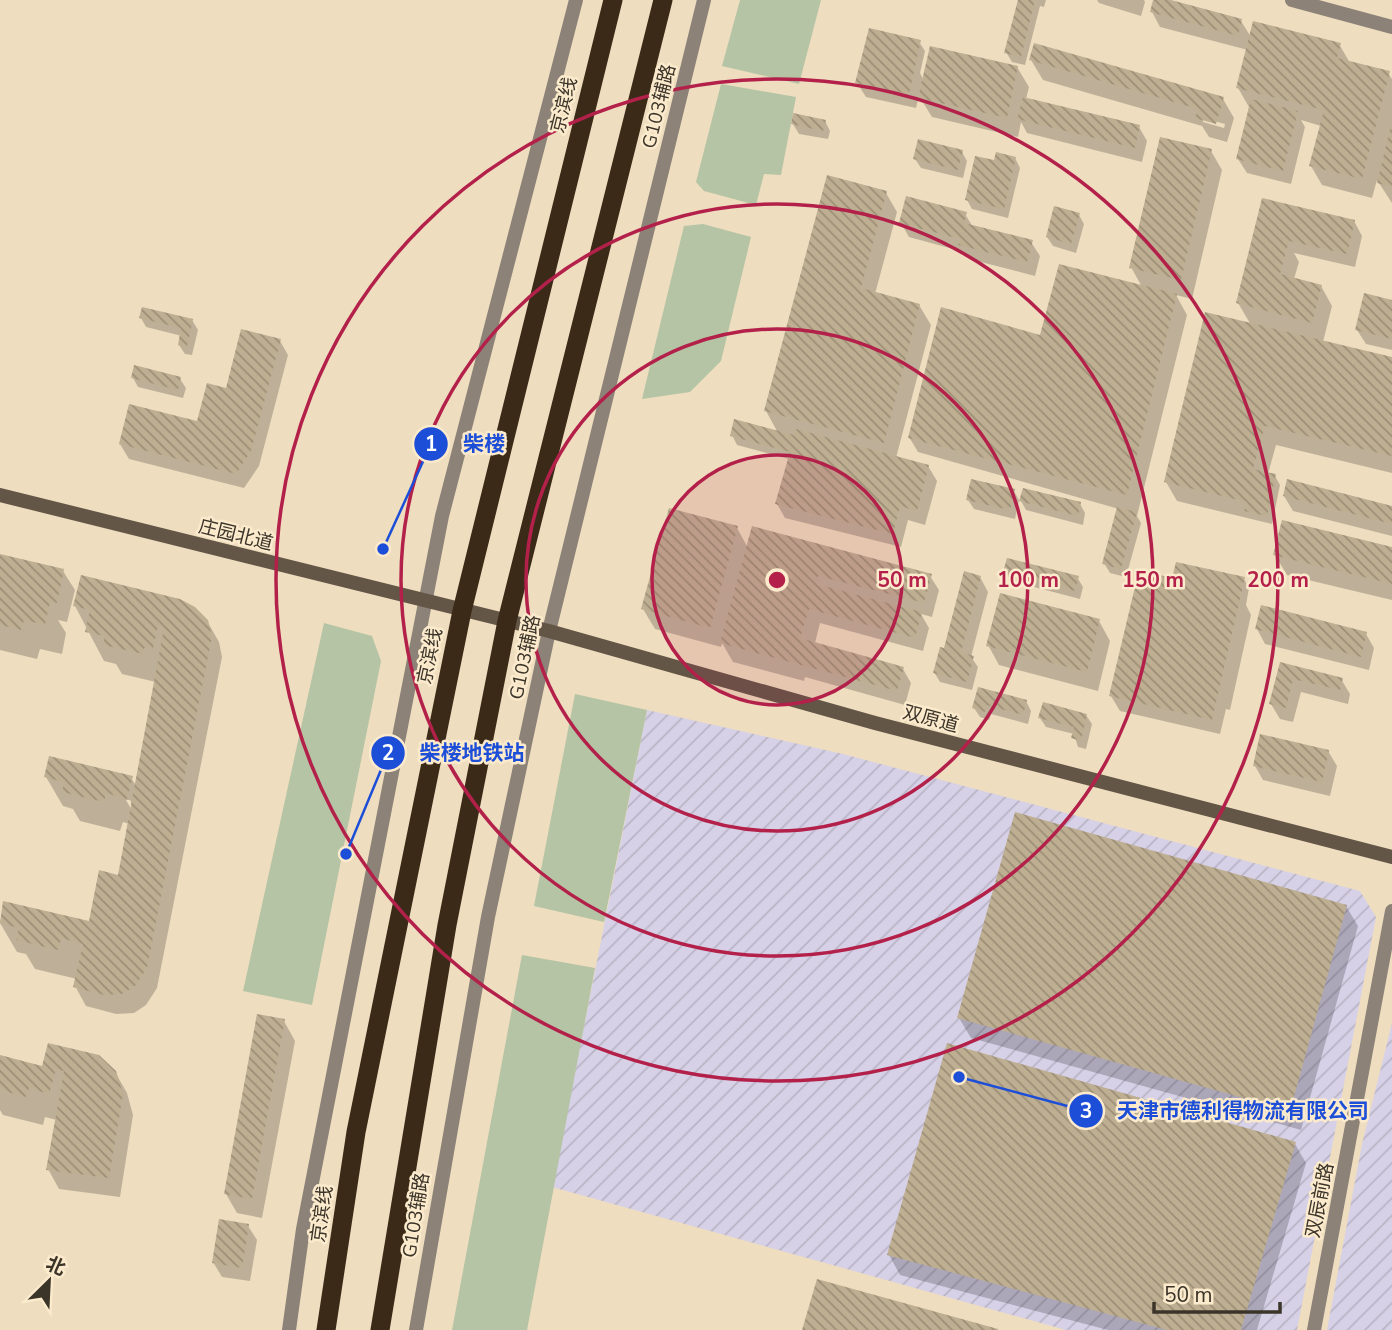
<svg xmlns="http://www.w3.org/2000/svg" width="1392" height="1330" font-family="'Nunito Sans','Noto Sans SC',sans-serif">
<defs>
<pattern id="industrial-furrows" width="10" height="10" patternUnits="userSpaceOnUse" patternTransform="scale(1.75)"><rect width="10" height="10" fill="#d7d1e7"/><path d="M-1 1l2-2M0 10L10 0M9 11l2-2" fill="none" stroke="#b9b4c6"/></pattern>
<pattern id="building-back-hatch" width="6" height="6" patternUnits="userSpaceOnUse" patternTransform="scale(1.75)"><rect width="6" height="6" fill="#bfaf92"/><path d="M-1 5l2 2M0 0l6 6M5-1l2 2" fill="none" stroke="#9c8f77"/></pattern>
</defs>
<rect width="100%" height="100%" fill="#eeddbf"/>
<g fill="url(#industrial-furrows)">
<polygon points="647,710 843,754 1360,891 1376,917 1297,1330 1066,1330 552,1187"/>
<polygon points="1392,1023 1392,1330 1327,1330 1362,1144"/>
</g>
<g fill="#b5c4a5">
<polygon points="740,0 821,0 799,84 722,66"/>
<polygon points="721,84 796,97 781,175 764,174 756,205 704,191 696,182"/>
<polygon points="703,224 751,237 721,361 690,392 642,399 684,226"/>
<polygon points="324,623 372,636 381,661 312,1005 243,991"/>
<polygon points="575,694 647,710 604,922 534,906"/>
<polygon points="522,955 595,968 527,1330 452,1330"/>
</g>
<g fill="#0003" fill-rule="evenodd">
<polygon points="1018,0 1046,0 1044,7 1040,6 1025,65 1012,62 1006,52"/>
<polygon points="1097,0 1144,0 1145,2 1141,16 1099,3"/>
<polygon points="1155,0 1241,21 1251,37 1339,44 1350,63 1388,73 1392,79 1392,203 1377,180 1372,198 1322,185 1311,166 1321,126 1301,120 1305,127 1291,184 1247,173 1238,159 1249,107 1238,88 1248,50 1160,27 1152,12"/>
<polygon points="919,42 925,51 920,73 924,81 1017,67 1029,87 1026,99 1139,127 1147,141 1142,162 1027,133 1021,122 1018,137 932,117 919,96 916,108 866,97 857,83"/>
<path d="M 1031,60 L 1223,99 L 1234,118 L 1227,142 L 1209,137 L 1202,126 L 1043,80 ZM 1203,118 L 1225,124 L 1224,128 L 1203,122 Z"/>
<polygon points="825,121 830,131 828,139 799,134 793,124"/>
<polygon points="1211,151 1222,170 1192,299 1176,295 1187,315 1137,516 1141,523 1126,577 1110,573 1104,563 1119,509 918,452 909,437 1041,337 1142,287 1131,267"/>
<polygon points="962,152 967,161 963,178 921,168 915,159"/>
<polygon points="1015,158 1020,168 1008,218 972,209 967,200 995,162"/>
<polygon points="886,193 897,212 875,294 919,305 931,325 896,458 928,466 937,481 925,525 908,520 901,547 785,518 777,504 789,459 737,445 732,435 778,433 766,411"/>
<polygon points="965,214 973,227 1031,242 1040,256 1035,276 969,259 964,252 909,237 901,223"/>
<polygon points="1079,215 1084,224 1076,253 1053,246 1047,237"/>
<polygon points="1354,221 1362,236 1355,267 1294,253 1299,262 1294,279 1321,286 1332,306 1323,342 1392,359 1392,473 1276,445 1268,474 1275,476 1280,485 1272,524 1177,501 1166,482 1251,325 1238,303 1256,232"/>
<polygon points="1392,301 1392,350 1366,344 1357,330"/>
<polygon points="141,318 192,320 198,330 192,355 185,354 179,345 182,336 146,327"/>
<polygon points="280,341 288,355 259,466 244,488 129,459 120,444 198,424 227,390"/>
<polygon points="133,378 180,379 186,388 183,398 138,387"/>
<polygon points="1014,491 1019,500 1015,519 974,509 968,500"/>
<polygon points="1284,496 1392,508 1392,536 1293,511"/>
<polygon points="1021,501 1080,504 1085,513 1083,525 1026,510"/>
<polygon points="737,528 748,548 930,576 939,590 932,617 921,614 929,628 923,651 820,623 815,643 903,669 911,683 905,705 805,677 804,681 733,662 722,643 721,647 655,629 643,609"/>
<polygon points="1392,548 1392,600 1287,575 1275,555"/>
<polygon points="0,556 63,571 75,590 67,622 58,620 66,633 62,654 40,649 37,659 0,650"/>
<polygon points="1005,572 1077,577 1083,587 1080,599 1011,581"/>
<polygon points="980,577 988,592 971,657 978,667 972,690 940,682 934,672 948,651"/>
<polygon points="1244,579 1249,588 1246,605 1251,615 1230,710 1226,709 1220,734 1120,711 1111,696"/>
<path d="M 75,606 L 207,621 L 219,642 L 222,657 L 157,988 L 146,1005 L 134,1013 L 116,1014 L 86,1006 L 75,986 L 77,979 L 35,969 L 26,954 L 17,952 L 0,923 L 5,903 L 89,923 L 120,877 L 130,824 L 123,822 L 120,831 L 80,821 L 73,809 L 63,806 L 46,777 L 131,778 L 137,787 L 156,682 L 122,674 L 116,664 L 104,661 ZM 126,800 L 130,800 L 137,813 L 134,814 Z"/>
<polygon points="1099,621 1110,641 1098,691 999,665 988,645"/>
<polygon points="1257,629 1366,634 1374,648 1369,670 1265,644"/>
<polygon points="1281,664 1341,679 1350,694 1348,704 1301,692 1293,722 1280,719 1271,704"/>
<polygon points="979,689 1026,701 1031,711 1028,724 991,714 989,720 980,717 974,708"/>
<polygon points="1086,715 1092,724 1086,749 1078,747 1074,734 1046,727 1040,718"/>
<polygon points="1328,751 1337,766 1330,796 1263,780 1255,766"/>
<polygon points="1346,906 1358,926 1301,1130 971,1038 959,1018"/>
<polygon points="284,1021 295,1041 262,1218 237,1213 226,1194"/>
<polygon points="0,1056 45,1068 115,1072 127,1093 133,1115 120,1197 59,1189 48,1169 57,1120 45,1117 43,1125 3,1115 0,1110"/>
<polygon points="1295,1144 1306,1163 1257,1330 1108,1330 900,1275 889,1255"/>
<polygon points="248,1226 257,1240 250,1281 222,1277 213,1262"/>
</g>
<g fill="url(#building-back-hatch)">
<polygon points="1018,0 1035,0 1021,57 1004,53"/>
<polygon points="1153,0 1171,0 1242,19 1238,36 1150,12"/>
<polygon points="1253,21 1341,43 1337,58 1390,71 1362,179 1309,166 1324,110 1236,88"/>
<polygon points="869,28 921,40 909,94 855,83"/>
<polygon points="1034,43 1224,97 1216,124 1195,118 1198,109 1029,60"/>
<polygon points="930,46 1018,66 1007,118 918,98"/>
<polygon points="1023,97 1140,125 1135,148 1017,119"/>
<polygon points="1251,99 1298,111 1283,171 1236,159"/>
<polygon points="793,113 826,120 823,131 791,124"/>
<polygon points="1391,125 1392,125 1392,187 1377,183"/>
<polygon points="1160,137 1212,149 1181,280 1129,268"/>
<polygon points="918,139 963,150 958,170 913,159"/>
<polygon points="996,152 1016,157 1004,209 965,200 975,156 994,160"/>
<polygon points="827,175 887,191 861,288 920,304 884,443 764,411"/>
<polygon points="906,196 967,212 964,223 1033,240 1027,262 958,245 960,239 899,223"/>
<polygon points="1262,198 1355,220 1347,254 1289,241 1280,274 1322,285 1312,323 1236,303"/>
<polygon points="1054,206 1080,213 1071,244 1046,237"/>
<polygon points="1059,264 1177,294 1127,495 908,438 941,307 1040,335"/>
<polygon points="1364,293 1392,300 1392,339 1355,330"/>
<polygon points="142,307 193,319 187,347 178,345 181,328 139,318"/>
<polygon points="1205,312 1392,357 1392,456 1265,426 1253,469 1276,474 1267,516 1244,511 1247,502 1164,482"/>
<polygon points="241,329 281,339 251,451 236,474 119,444 129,404 197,421 207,383 226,388"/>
<polygon points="134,365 181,377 178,390 131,378"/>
<polygon points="734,419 794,435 796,429 929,465 917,511 900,506 893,534 775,504 790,452 730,436"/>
<polygon points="971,479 1015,489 1010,510 966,500"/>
<polygon points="1287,479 1392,506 1392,524 1283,496"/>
<polygon points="1023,488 1081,502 1078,516 1019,501"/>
<polygon points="1117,507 1137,512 1121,569 1102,564"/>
<polygon points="669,508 738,526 710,628 641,609"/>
<polygon points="1282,520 1392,547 1392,584 1273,555"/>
<polygon points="752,526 932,574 924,603 818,576 816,584 922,612 915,638 809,609 800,638 904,667 897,691 720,643"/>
<polygon points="0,554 64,569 57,603 50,602 45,625 24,620 21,630 0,625"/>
<polygon points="1007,558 1079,576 1075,591 1003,572"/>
<polygon points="1176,562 1245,577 1212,720 1109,696 1139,570 1172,578"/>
<polygon points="964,571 981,576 961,652 974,656 967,682 933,673 940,647 944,648"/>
<polygon points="81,575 180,599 195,607 208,620 212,636 147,968 135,986 122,994 104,995 73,987 83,944 61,938 58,950 16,940 19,928 0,923 3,901 89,921 99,870 118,875 164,628 158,626 153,649 144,648 143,654 103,645 105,636 85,632 90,610 73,606"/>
<polygon points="1000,593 1100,619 1087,672 986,646"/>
<polygon points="1261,605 1367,632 1361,657 1255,629"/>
<polygon points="1280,662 1343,678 1340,690 1293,679 1286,708 1269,704"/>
<polygon points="978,687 1027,700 1023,715 986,705 985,712 972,708"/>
<polygon points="1043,702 1087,714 1081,741 1071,738 1074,727 1038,718"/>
<polygon points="1260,734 1329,750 1322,782 1253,766"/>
<polygon points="49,756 133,776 127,799 106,793 104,802 62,792 64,782 44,777"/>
<polygon points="1015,812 1347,905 1290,1111 957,1018"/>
<polygon points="257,1014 285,1019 252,1199 224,1194"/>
<polygon points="48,1043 99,1055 116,1071 123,1094 109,1178 46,1170 64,1071 56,1069 49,1094 29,1088 26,1097 0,1090 0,1055 42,1066"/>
<polygon points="947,1043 1296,1142 1241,1330 1167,1330 887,1255"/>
<polygon points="219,1219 249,1224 242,1268 212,1263"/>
<polygon points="817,1279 998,1329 998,1330 802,1330"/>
</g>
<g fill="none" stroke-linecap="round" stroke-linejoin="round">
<polyline stroke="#8c8277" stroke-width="14" points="1314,1330 1392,911"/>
<g stroke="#8c8277" stroke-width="14">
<polyline points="1292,0 1392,27"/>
<polyline points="289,1330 303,1229 442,516 576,0"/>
<polyline points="416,1330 488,917 549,631 704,0"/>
</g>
<polyline stroke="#645647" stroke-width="14" points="0,495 549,631 875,723 1392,857"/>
<g stroke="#3c2a18" stroke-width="19">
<polyline points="326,1330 356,1132 462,611 613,0"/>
<polyline points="380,1330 447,925 507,621 663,0"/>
</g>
</g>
<circle cx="777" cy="580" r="125" fill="#b3214a" fill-opacity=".12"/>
<g fill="none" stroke="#b3214a" stroke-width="3.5">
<circle cx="777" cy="580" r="125"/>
<circle cx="777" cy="580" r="251"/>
<circle cx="777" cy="580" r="376"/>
<circle cx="777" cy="580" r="501"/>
</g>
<g text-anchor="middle" stroke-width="5" stroke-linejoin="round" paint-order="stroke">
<g font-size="19" fill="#3b3429" stroke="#fbeacc">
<text transform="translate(563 105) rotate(-76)" y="7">京滨线</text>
<text transform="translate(658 106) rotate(-76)" y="7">G103辅路</text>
<text transform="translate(236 534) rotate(14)" y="7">庄园北道</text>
<text transform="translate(429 656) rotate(-78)" y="7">京滨线</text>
<text transform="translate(524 657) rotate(-78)" y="7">G103辅路</text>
<text transform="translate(931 718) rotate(15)" y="7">双原道</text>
<text transform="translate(1319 1200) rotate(-79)" y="7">双辰前路</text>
<text transform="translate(321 1214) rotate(-82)" y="7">京滨线</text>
<text transform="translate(415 1215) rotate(-81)" y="7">G103辅路</text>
</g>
</g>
<circle cx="777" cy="580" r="10" fill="#b3214a" stroke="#fbeacc" stroke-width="3.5"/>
<g font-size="21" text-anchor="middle" font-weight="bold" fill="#b3214a" stroke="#fbeacc" stroke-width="5" stroke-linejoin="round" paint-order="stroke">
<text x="902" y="587">50 m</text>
<text x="1028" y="587">100 m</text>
<text x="1153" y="587">150 m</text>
<text x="1278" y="587">200 m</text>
</g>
<path fill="none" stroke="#1d4ed8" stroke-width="2.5" d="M383 549L431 444M346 854L388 753M959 1077L1086 1111"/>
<g fill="#1d4ed8" stroke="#fbeacc" stroke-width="2.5">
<circle cx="383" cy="549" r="7"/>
<circle cx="346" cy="854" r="7"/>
<circle cx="959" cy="1077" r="7"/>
<circle cx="431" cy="444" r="18"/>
<circle cx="388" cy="753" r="18"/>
<circle cx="1086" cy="1111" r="18"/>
</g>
<g font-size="21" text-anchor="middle" font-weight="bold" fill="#fff">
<text x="431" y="451">1</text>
<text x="388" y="760">2</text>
<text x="1086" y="1118">3</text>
</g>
<g font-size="21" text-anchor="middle" font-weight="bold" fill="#1d4ed8" stroke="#fbeacc" stroke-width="5" stroke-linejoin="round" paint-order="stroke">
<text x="484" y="451">柴楼</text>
<text x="472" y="760">柴楼地铁站</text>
<text x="1243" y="1118">天津市德利得物流有限公司</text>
</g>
<g transform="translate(49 1281) rotate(24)" stroke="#fbeacc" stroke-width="5" paint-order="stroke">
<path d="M0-5L12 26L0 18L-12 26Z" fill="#3b3429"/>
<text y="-10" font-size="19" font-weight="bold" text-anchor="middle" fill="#3b3429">北</text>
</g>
<path d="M1154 1302v10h126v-10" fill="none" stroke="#3b3429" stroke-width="3.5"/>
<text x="1164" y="1302" font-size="21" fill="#3b3429" stroke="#fbeacc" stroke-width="5" paint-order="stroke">50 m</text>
</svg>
